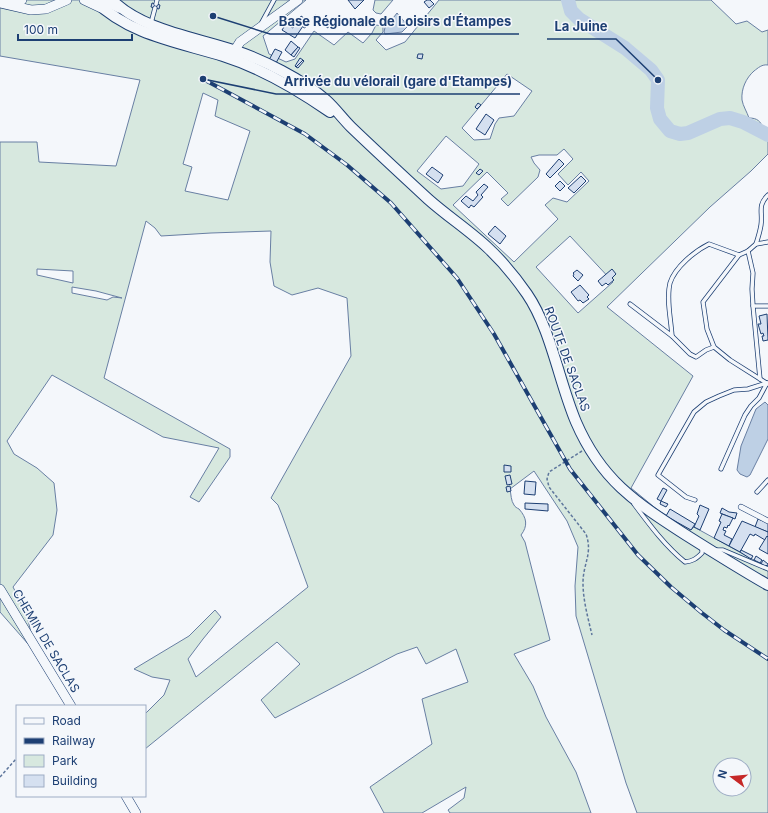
<svg xmlns="http://www.w3.org/2000/svg" width="768" height="813" font-family="Inter,sans-serif">
<rect width="100%" height="100%" fill="#f4f7fb"/>
<g fill="#d7e8df" stroke="#687fa3" fill-rule="evenodd">
<path d="M 0,0 L 306,0 L 263,36 L 269,54 L 286,62 L 295,59 L 314,31 L 334,45 L 348,32 L 363,43 L 372,33 L 376,25 L 383,26 L 383,32 L 376,40 L 386,50 L 405,42 L 439,0 L 711,0 L 736,24 L 747,21 L 762,32 L 768,30 L 768,65 C 762,64 758,68 754,71 C 746,78 741,89 742,100 C 743,106 747,112 749,118 C 757,118 761,121 763,129 L 768,131 L 768,154 L 751,171 L 710,207 L 607,307 L 693,376 L 631,488 L 659,511 L 691,530 L 694,527 L 765,566 L 768,565 L 768,813 L 637,813 L 626,783 L 576,616 L 575,586 L 578,547 L 567,521 L 534,471 L 510,489 C 511,494 511,501 514,505 C 515,507 517,508 519,509 C 527,518 528,526 521,535 L 525,542 L 550,640 L 514,654 L 533,686 L 546,717 L 576,772 L 591,813 L 450,813 L 448,810 L 464,798 L 466,787 L 422,813 L 384,813 L 370,787 L 432,744 L 422,699 L 468,682 L 456,649 L 426,664 L 417,647 L 397,654 L 275,718 L 261,700 L 300,664 L 277,642 L 145,749 L 145,714 L 164,695 L 170,680 L 152,677 L 134,669 L 189,636 L 215,610 L 221,617 L 203,639 L 188,659 L 196,677 L 308,587 L 282,515 L 278,505 L 271,498 L 351,356 L 347,298 L 318,288 L 292,295 L 274,286 L 270,262 L 271,231 L 211,233 L 161,236 L 155,228 L 146,221 L 104,378 L 230,449 L 230,457 L 199,502 L 190,497 L 219,448 L 163,437 L 52,375 L 7,441 L 14,454 L 37,468 L 54,483 L 57,510 L 53,535 L 13,587 L 26,612 L 36,653 L 0,612 L 0,142 L 37,142 L 39,162 L 116,166 L 140,80 L 0,56 ZM 507,74 L 532,91 L 514,116 L 499,118 L 495,124 L 490,139 L 474,140 L 462,128 ZM 203,93 L 218,100 L 215,116 L 250,131 L 228,200 L 185,191 L 192,167 L 183,164 ZM 446,136 L 479,164 L 463,186 L 441,189 L 417,171 ZM 564,149 L 573,159 L 558,174 L 568,185 L 581,172 L 589,181 L 567,202 L 553,198 L 545,205 L 558,219 L 514,262 L 453,205 L 487,172 L 508,193 L 501,199 L 508,206 L 538,177 L 540,170 L 534,163 L 531,157 L 539,155 L 557,155 ZM 570,236 L 613,282 L 578,313 L 536,267 ZM 37,269 L 73,271 L 73,283 L 37,275 ZM 72,287 L 96,291 L 122,298 L 113,297 L 107,300 L 72,293 ZM 720,765 L 744,765 L 744,789 L 720,789 Z"/>
<polygon points="375,0 393,0 381,14 376,13 373,10"/>
</g>
<g fill="#bed0e5" stroke="#687fa3">
<polygon points="397,13 408,26 402,32 385,34 384,32 386,23 390,22"/>
<polygon points="765,402 768,405 768,439 750,475 747,477 740,474 737,470 741,446 756,409"/>
</g>
<g fill="none" stroke-linecap="round" stroke-linejoin="round">
<polyline stroke="#bed0e5" stroke-width="14" points="568,0 571,11 579,19 625,48 651,70 658,80 657,108 660,119 670,131 680,134 688,133 720,119 730,118 743,122 768,135"/>
</g>
<g fill="#d5e0f0" stroke="#1d3f73">
<polygon points="348,0 364,0 355,9"/>
<polygon points="427,0 430,0 434,4 429,8 424,2"/>
<polygon points="152,3 160,5 159,9 151,7"/>
<polygon points="315,15 320,18 317,21 313,18"/>
<polygon points="301,16 307,20 295,38 282,30 286,24 293,28"/>
<polygon points="307,20 310,21 305,28 303,27"/>
<polygon points="324,21 330,25 328,28 322,24"/>
<polygon points="291,41 298,47 291,55 285,50"/>
<polygon points="298,47 300,48 294,57 291,55"/>
<polygon points="275,49 282,52 276,63 269,60"/>
<polygon points="418,54 423,54 422,59 417,58"/>
<polygon points="300,58 303,60 296,67 295,66"/>
<polygon points="303,60 304,61 298,68 296,67"/>
<polygon points="478,103 481,105 477,109 475,107"/>
<polygon points="486,114 494,120 485,135 476,129"/>
<polygon points="559,159 564,164 550,178 546,174"/>
<polygon points="432,167 443,175 438,183 426,174"/>
<polygon points="480,169 483,171 479,175 476,173"/>
<polygon points="581,176 586,181 574,193 568,188"/>
<polygon points="560,181 565,186 560,191 555,186"/>
<polygon points="484,184 488,187 481,195 483,197 474,207 471,205 469,208 461,201 466,196 473,201 478,195 476,192"/>
<polygon points="495,226 506,236 500,244 488,234"/>
<polygon points="612,269 616,274 612,278 614,280 608,285 606,283 602,286 598,281"/>
<polygon points="577,270 583,275 578,281 573,276 574,274 573,273"/>
<polygon points="580,285 589,295 587,297 589,299 583,303 580,300 578,301 571,292"/>
<polygon points="767,314 768,340 763,341 762,336 764,336 763,333 761,334 758,324 761,324 759,316"/>
<polygon points="504,465 511,466 511,472 504,472"/>
<polygon points="510,475 512,484 507,485 505,476"/>
<polygon points="525,481 536,482 535,495 524,494"/>
<polygon points="510,486 511,491 507,492 506,487"/>
<polygon points="663,488 667,490 661,501 657,499"/>
<polygon points="661,501 668,504 666,507 660,504"/>
<polygon points="525,503 548,504 548,511 525,509"/>
<polygon points="700,505 709,509 700,530 694,527 699,516 697,514"/>
<polygon points="722,508 729,512 737,513 735,519 720,513"/>
<polygon points="670,509 695,524 691,530 666,516"/>
<polygon points="722,514 733,518 729,526 728,525 727,528 724,527 723,530 726,531 724,535 732,539 729,546 714,538 721,522 719,521"/>
<polygon points="758,519 768,523 768,532 755,527"/>
<polygon points="742,521 768,532 768,537 765,540 755,534 754,536 750,534 740,552 729,546"/>
<polygon points="767,536 768,537 768,554 759,549"/>
<polygon points="741,550 753,556 751,559 740,552"/>
<polygon points="756,556 762,560 760,563 754,560"/>
<polygon points="763,560 768,564 768,565 765,566 761,564"/>
</g>
<g fill="none" stroke-linecap="round" stroke-linejoin="round">
<defs>
<g id="service">
<polyline points="156,4 157,0"/>
<polyline points="262,22 274,0"/>
<polyline points="151,23 155,8"/>
<polyline points="768,242 756,244 748,251 739,255 703,302 707,329 714,347 730,360 768,384"/>
<path d="M 756,244 C 758,238 760,231 761,225 C 763,212 757,206 768,195"/>
<polyline points="748,251 753,273 752,289 753,306 768,306"/>
<polyline points="630,304 672,336 690,354 696,357 706,350 714,347"/>
<polyline points="753,306 760,379"/>
<path d="M 672,336 C 671,319 666,299 670,283 C 675,267 695,251 709,244 L 739,255"/>
<polyline points="721,469 745,415 751,406 759,398 767,383"/>
<polyline points="757,492 768,480"/>
<polyline points="695,500 686,497 658,475 694,412 706,402 719,396 734,390 748,389 767,383"/>
<path d="M 634,504 C 649,524 665,546 685,562 C 693,561 696,559 702,553 L 702,547"/>
<polyline points="716,550 723,550 768,569"/>
</g>
<polyline id="pedestrian" points="741,507 768,521"/>
<g id="tertiary">
<polyline points="84,0 101,8"/>
<polyline points="104,0 119,8"/>
<polyline points="5,2 22,0"/>
<polyline points="0,3 31,10 46,9 67,0"/>
<polyline points="229,54 235,50 240,42 298,0"/>
<polyline points="0,589 71,706"/>
<polyline points="126,796 136,813"/>
</g>
<g id="secondary">
<path d="M 94,0 C 129,35 178,42 223,56 C 261,68 297,89 330,112"/>
<path d="M 112,0 C 142,30 194,37 233,50 C 262,59 303,80 326,100 C 335,108 342,118 351,127 C 376,151 402,175 428,199 C 447,216 470,231 488,248 C 503,262 516,278 527,294 C 551,329 559,382 576,422 C 601,480 635,502 686,535 C 713,552 740,569 768,585"/>
</g>
</defs>
<use href="#service" stroke="#1d3f73" stroke-width="5"/>
<use href="#pedestrian" stroke="#1d3f73" stroke-width="6"/>
<use href="#tertiary" stroke="#1d3f73" stroke-width="10"/>
<use href="#secondary" stroke="#1d3f73" stroke-width="12"/>
<g stroke="#5e769c" stroke-width="1.5" stroke-dasharray="3 2" stroke-linecap="butt">
<path d="M 582,451 L 549,472 L 547,479 L 549,487 L 586,534 C 593,554 583,563 583,583 C 583,600 588,618 592,635"/>
<polyline points="0,777 17,758"/>
</g>
<use href="#service" stroke="#f4f7fb" stroke-width="3.5"/>
<use href="#pedestrian" stroke="#f4f7fb" stroke-width="5"/>
<use href="#tertiary" stroke="#f4f7fb" stroke-width="9"/>
<use href="#secondary" stroke="#f4f7fb" stroke-width="10"/>
<defs>
<polyline id="rail" points="203,79 305,134 347,165 391,203 457,278 494,334 570,469 638,555 671,587 702,613 724,630 768,659"/>
</defs>
<use href="#rail" stroke="#1d3f73" stroke-width="4"/>
<use href="#rail" stroke="#f4f7fb" stroke-width="2.5" stroke-dasharray="8" stroke-linecap="butt"/>
</g>
<g text-anchor="middle" stroke-width="3" stroke-linejoin="round" paint-order="stroke">
<g font-size="12" fill="#1d3f73" stroke="#f4f7fb">
<text transform="translate(567 359) rotate(70)" y="4">ROUTE DE SACLAS</text>
<text transform="translate(46 641) rotate(59)" y="4">CHEMIN DE SACLAS</text>
</g>
</g>
<path fill="none" stroke="#1d3f73" stroke-width="1.5" d="M213 16L270 34H519M658 80L616 39H547M203 79L276 94H520"/>
<g fill="#1d3f73" stroke="#f4f7fb" stroke-width="1.5">
<circle cx="213" cy="16" r="4"/>
<circle cx="658" cy="80" r="4"/>
<circle cx="203" cy="79" r="4"/>
</g>
<g font-size="13" text-anchor="middle" font-weight="bold" fill="#1d3f73" stroke="#f4f7fb" stroke-width="3" stroke-linejoin="round" paint-order="stroke">
<text x="395" y="26">Base Régionale de Loisirs d'Étampes</text>
<text x="581" y="31">La Juine</text>
<text x="398" y="86">Arrivée du vélorail (gare d'Etampes)</text>
</g>
<rect x="16" y="705" width="130" height="92" fill="#f4f7fb" stroke="#9eadc5"/>
<rect x="24" y="718" width="20" height="6" fill="#f4f7fb" stroke="#9eadc5"/>
<text x="52" y="725" font-size="12" fill="#1d3f73">Road</text>
<rect x="24" y="738" width="20" height="6" fill="#1d3f73" stroke="#9eadc5"/>
<text x="52" y="745" font-size="12" fill="#1d3f73">Railway</text>
<rect x="24" y="755" width="20" height="12" fill="#d7e8df" stroke="#9eadc5"/>
<text x="52" y="765" font-size="12" fill="#1d3f73">Park</text>
<rect x="24" y="775" width="20" height="12" fill="#d5e0f0" stroke="#9eadc5"/>
<text x="52" y="785" font-size="12" fill="#1d3f73">Building</text>
<g transform="translate(732 777) rotate(286)"><circle r="19" fill="#f4f7fb" stroke="#9eadc5"/>
<path d="M0-3L7 15L0 10L-7 15Z" fill="#c62828"/>
<text y="-6" font-size="11" font-weight="bold" text-anchor="middle" fill="#1d3f73">N</text>
</g>
<path d="M18 34v6h114v-6" fill="none" stroke="#1d3f73" stroke-width="2"/>
<text x="24" y="34" font-size="12" fill="#1d3f73" stroke="#f4f7fb" stroke-width="3" paint-order="stroke">100 m</text>
</svg>
